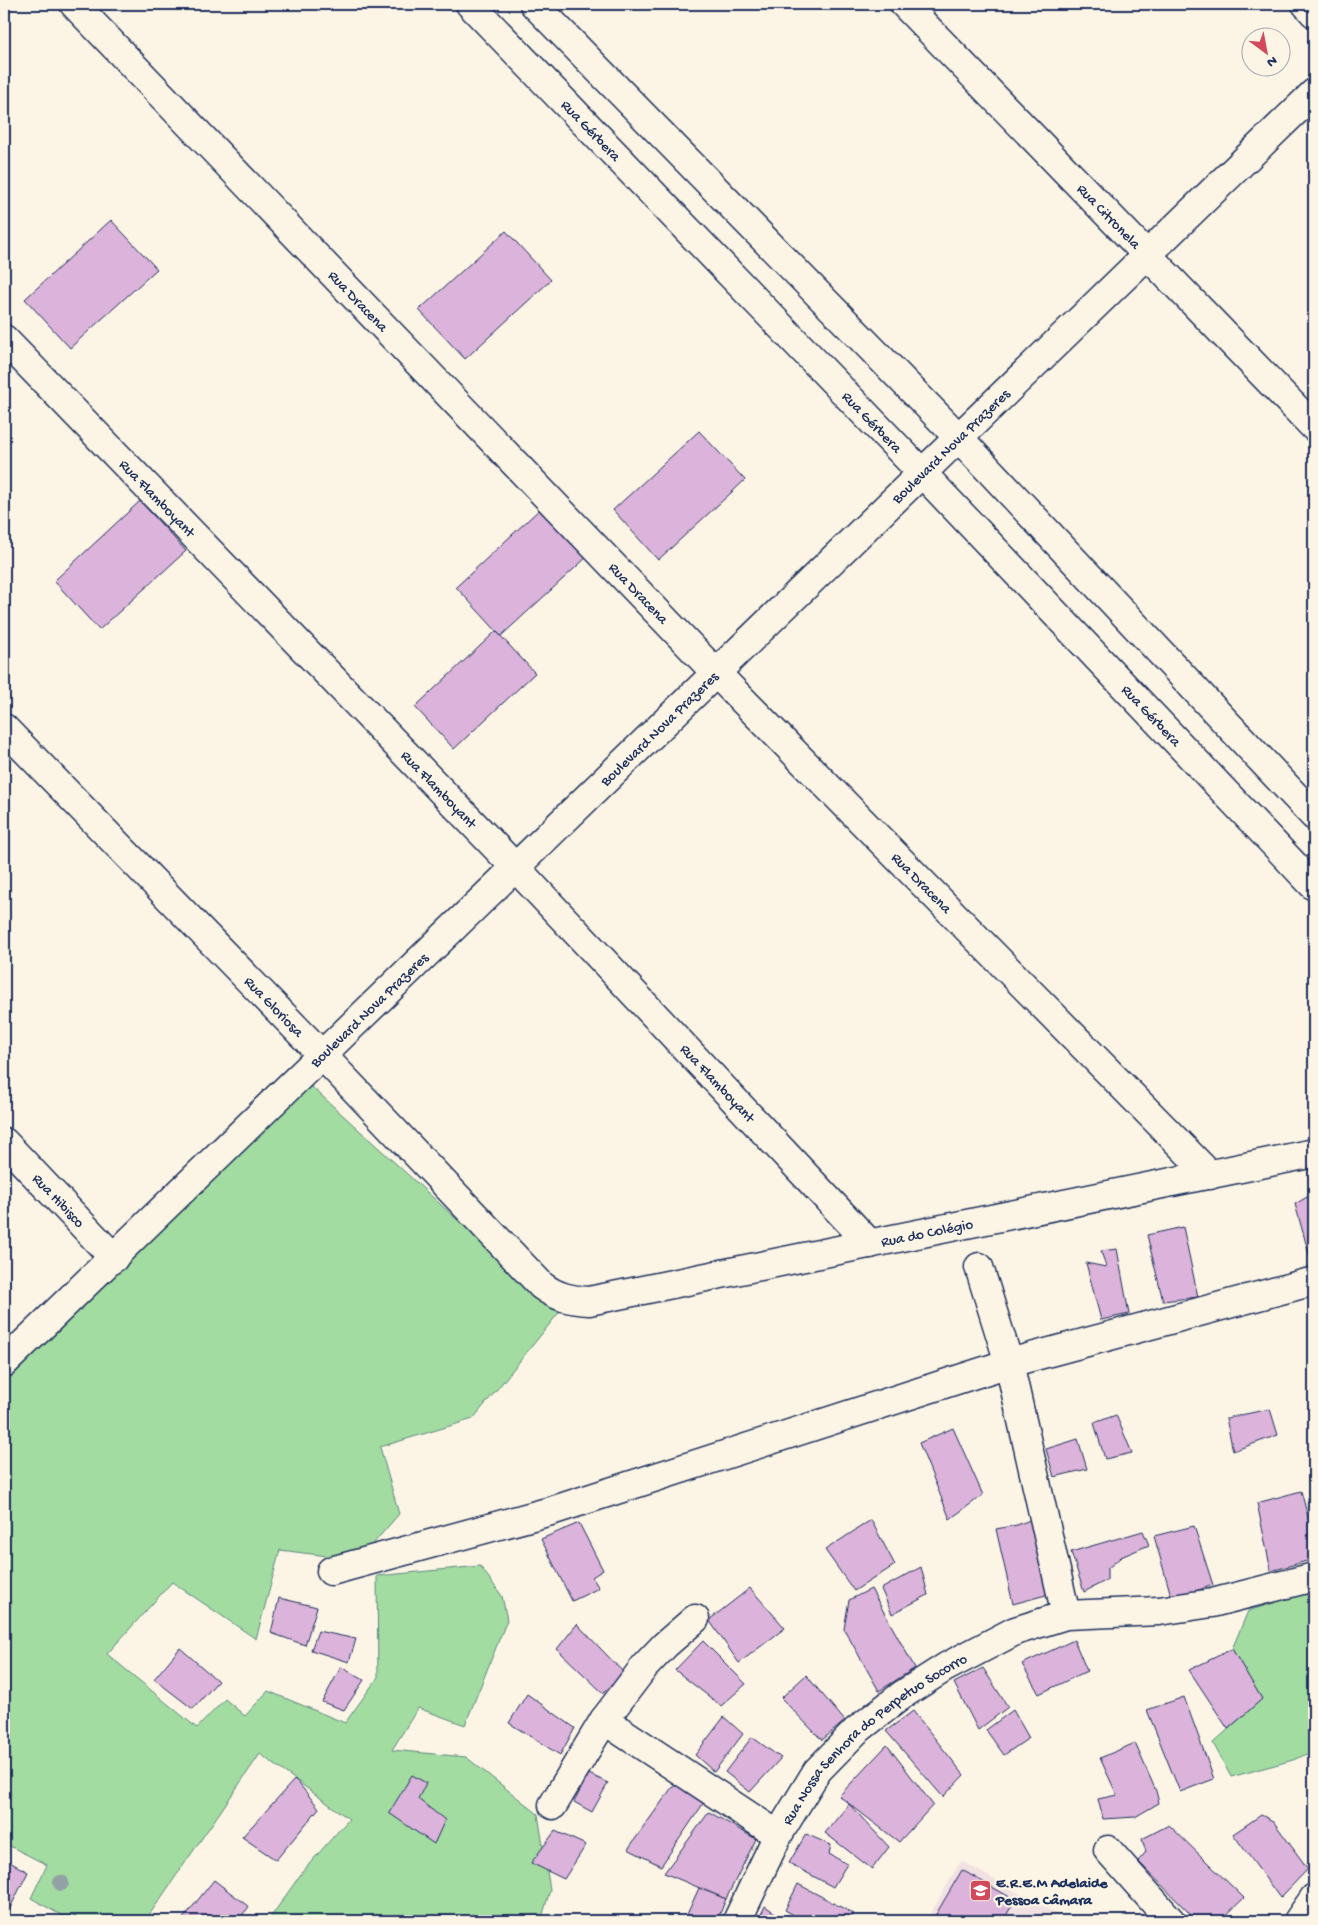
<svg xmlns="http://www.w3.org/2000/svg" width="1318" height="1925" font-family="'Gochi Hand',sans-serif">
<rect width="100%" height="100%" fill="#fcf5e5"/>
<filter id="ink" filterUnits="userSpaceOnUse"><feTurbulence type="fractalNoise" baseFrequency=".02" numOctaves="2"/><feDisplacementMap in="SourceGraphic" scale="10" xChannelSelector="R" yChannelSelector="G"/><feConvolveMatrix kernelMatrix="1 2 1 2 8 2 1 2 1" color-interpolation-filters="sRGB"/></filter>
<g filter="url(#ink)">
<polygon fill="#f2e1e2" points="961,1861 1070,1921 926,1921"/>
<g fill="#a2dca1" stroke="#5e8680">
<polygon points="311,1086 535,1291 561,1310 473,1419 380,1447 399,1514 359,1560 280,1550 256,1639 172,1582 107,1654 197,1728 225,1699 245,1716 268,1691 345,1723 378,1677 377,1576 480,1566 502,1596 507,1620 465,1725 418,1708 392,1750 466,1757 538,1814 550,1890 541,1921 268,1921 303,1871 349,1819 260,1754 145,1921 71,1921 31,1898 47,1865 4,1843 4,1363 114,1258"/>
<polygon points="1314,1590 1314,1751 1293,1760 1231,1777 1213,1743 1262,1699 1232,1649 1248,1611"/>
</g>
<g fill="#dcb3da" stroke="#1b2f5e">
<polygon points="111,220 157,269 70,348 25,299"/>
<polygon points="506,231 551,280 465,359 419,310"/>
<polygon points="699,431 745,480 658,560 613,510"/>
<polygon points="140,501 186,551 99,630 54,581"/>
<polygon points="542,507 588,556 501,636 456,587"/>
<polygon points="496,631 535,673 454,749 415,707"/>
<polygon points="1314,1193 1314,1264 1312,1265 1295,1204"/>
<polygon points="1183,1227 1198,1297 1163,1301 1147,1235"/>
<polygon points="1117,1249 1129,1314 1101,1320 1086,1263 1106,1267 1101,1251"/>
<polygon points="1270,1409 1278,1435 1233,1451 1226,1418"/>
<polygon points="1116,1415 1132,1453 1105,1459 1094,1423"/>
<polygon points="953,1428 983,1495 950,1519 919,1443"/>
<polygon points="1078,1439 1087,1469 1054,1477 1046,1449"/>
<polygon points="1301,1491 1314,1539 1314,1559 1271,1571 1257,1503"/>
<polygon points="1035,1518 1053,1593 1013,1604 996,1529 1017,1525"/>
<polygon points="871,1520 895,1565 854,1591 825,1550"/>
<polygon points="579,1523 603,1570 592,1577 599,1588 572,1601 541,1539"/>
<polygon points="1194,1526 1213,1585 1172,1599 1154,1536"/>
<polygon points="1143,1531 1149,1545 1121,1557 1107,1569 1107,1580 1084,1592 1071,1552"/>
<polygon points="921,1567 928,1595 892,1614 881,1589"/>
<polygon points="750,1588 785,1628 739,1663 709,1620"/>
<polygon points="871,1589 915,1668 879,1691 844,1629 849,1600"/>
<polygon points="279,1598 317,1607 305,1645 271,1633"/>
<polygon points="577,1624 625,1674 603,1693 557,1649"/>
<polygon points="318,1631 356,1639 349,1662 311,1650"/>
<polygon points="1074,1640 1087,1671 1039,1694 1022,1664"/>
<polygon points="703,1641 746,1684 721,1706 675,1670"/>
<polygon points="180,1648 218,1681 193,1709 154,1679"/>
<polygon points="1232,1649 1262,1699 1228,1729 1189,1670"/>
<polygon points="341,1667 364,1680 344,1710 322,1702"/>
<polygon points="983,1668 1008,1707 978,1730 954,1683"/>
<polygon points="806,1675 845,1721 822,1740 781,1698"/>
<polygon points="527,1694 575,1728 560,1755 509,1723"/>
<polygon points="1184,1697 1214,1779 1180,1792 1147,1710"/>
<polygon points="1013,1710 1029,1738 1004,1755 986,1730"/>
<polygon points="913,1711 964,1775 943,1797 886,1731"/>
<polygon points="724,1717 743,1734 714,1772 695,1755"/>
<polygon points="752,1737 781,1758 750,1792 725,1772"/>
<polygon points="1135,1743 1156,1791 1159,1803 1135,1817 1103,1819 1098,1799 1117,1795 1100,1758"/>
<polygon points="887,1745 933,1805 899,1842 839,1796"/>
<polygon points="589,1774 608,1783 592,1812 574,1802"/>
<polygon points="412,1775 426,1783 418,1799 445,1820 434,1844 389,1813"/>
<polygon points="295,1779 319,1808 276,1860 242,1837"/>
<polygon points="678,1779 705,1801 661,1866 628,1849"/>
<polygon points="849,1804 889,1847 872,1869 825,1833"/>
<polygon points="709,1812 756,1839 726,1899 664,1873"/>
<polygon points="1261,1815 1273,1821 1308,1869 1280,1898 1233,1834"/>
<polygon points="1169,1825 1244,1898 1220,1921 1197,1921 1138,1861 1146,1852 1142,1839"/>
<polygon points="555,1831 586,1845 564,1879 531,1863"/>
<polygon points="806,1834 831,1845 829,1854 847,1864 833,1887 789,1863"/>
<polygon points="4,1859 28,1872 4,1920"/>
<polygon points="962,1870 1015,1900 1003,1921 932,1921"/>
<polygon points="214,1880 249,1907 237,1921 181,1921"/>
<polygon points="798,1884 854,1914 848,1921 804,1921 785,1910"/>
<polygon points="699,1888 726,1899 717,1921 684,1921"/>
<polygon points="765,1906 781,1917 778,1921 758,1921"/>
</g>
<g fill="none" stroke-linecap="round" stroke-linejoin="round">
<defs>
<g id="minor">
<path id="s1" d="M 74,4 L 716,673 L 1210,1175"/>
<path id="s2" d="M 470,4 L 922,473 L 1314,886"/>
<polyline points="534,4 959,438 1314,816"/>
<path id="s3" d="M 904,4 L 1314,427"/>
<polyline points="1306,4 1314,13"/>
<path id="s4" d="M 4,339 L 515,867 L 870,1244"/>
<path id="s5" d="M 4,728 L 321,1054 L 542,1286 C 557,1297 570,1300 589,1301 L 1314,1153"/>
<path id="s6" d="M 4,1142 L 114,1258"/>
<polyline points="979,1267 1009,1363 1066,1615"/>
<path id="s7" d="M 4,1363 L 1314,93"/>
<polyline points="331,1571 551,1511 1009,1363 1314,1281"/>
<polyline points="604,1720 778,1835"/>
<polyline points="553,1805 604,1720 645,1666 665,1645 695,1619"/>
<polyline points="1108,1850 1171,1921"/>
<path id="s8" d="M 737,1921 L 778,1835 L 817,1771 L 856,1731 L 902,1695 L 946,1667 L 1015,1631 L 1066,1615 L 1159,1611 L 1212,1603 L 1314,1577"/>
<polyline points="1298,1921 1314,1898"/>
</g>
</defs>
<use href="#minor" stroke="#1b2f5e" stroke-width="31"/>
<use href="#minor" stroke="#fcf5e5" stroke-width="28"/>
</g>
<circle fill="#93a0a4" cx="61" cy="1883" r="8"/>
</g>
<defs>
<symbol id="school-square" viewBox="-11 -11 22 22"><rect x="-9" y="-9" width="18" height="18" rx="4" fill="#d1495b" stroke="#fcf5e5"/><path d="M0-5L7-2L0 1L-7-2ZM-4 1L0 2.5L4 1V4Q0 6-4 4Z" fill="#fff"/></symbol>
</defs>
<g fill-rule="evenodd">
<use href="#school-square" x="968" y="1878" width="25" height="25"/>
</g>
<g text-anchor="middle" stroke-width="4.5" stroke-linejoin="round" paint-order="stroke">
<g font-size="15" fill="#1b2f5e" stroke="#fcf5e5">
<text dy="5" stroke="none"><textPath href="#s2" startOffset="175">Rua Gérbera</textPath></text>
<text dy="5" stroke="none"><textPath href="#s3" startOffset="295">Rua Citronela</textPath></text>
<text dy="5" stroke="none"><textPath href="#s1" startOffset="411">Rua Dracena</textPath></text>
<text dy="5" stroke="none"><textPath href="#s2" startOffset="580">Rua Gérbera</textPath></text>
<text dy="5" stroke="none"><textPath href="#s7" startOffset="1318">Boulevard Nova Prazeres</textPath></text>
<text dy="5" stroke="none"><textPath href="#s4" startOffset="221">Rua Flamboyant</textPath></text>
<text dy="5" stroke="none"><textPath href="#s1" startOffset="816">Rua Dracena</textPath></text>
<text dy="5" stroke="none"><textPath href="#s2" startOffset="985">Rua Gérbera</textPath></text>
<text dy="5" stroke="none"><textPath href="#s7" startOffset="912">Boulevard Nova Prazeres</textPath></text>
<text dy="5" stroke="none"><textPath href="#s4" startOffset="626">Rua Flamboyant</textPath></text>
<text dy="5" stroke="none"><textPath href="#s1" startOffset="1221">Rua Dracena</textPath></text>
<text dy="5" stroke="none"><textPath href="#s5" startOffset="388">Rua Gloriosa</textPath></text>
<text dy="5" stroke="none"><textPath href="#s7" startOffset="508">Boulevard Nova Prazeres</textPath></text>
<text dy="5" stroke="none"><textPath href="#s4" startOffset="1031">Rua Flamboyant</textPath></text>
<text dy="5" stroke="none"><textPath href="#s6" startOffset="80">Rua Hibisco</textPath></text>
<text dy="5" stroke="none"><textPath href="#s5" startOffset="1170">Rua do Colégio</textPath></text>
<text dy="5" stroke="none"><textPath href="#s8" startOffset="234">Rua Nossa Senhora do Perpetuo Socorro</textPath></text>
</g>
<g font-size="15" font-weight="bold" fill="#1b2f5e" stroke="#fcf5e5" text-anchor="start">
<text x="996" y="1887">E.R.E.M Adelaide<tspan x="996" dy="17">Pessoa Câmara</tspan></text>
</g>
</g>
<rect width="1318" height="1925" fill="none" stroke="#fcf5e5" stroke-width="20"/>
<rect x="10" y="10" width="1298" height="1905" fill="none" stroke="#1b2f5e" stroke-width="2" filter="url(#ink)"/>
<g transform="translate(1266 52) rotate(148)"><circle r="24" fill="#fcf5e5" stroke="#a2a6af"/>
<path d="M0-4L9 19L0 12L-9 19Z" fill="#d1495b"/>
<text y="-8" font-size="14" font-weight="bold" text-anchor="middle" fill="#1b2f5e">N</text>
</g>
</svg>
